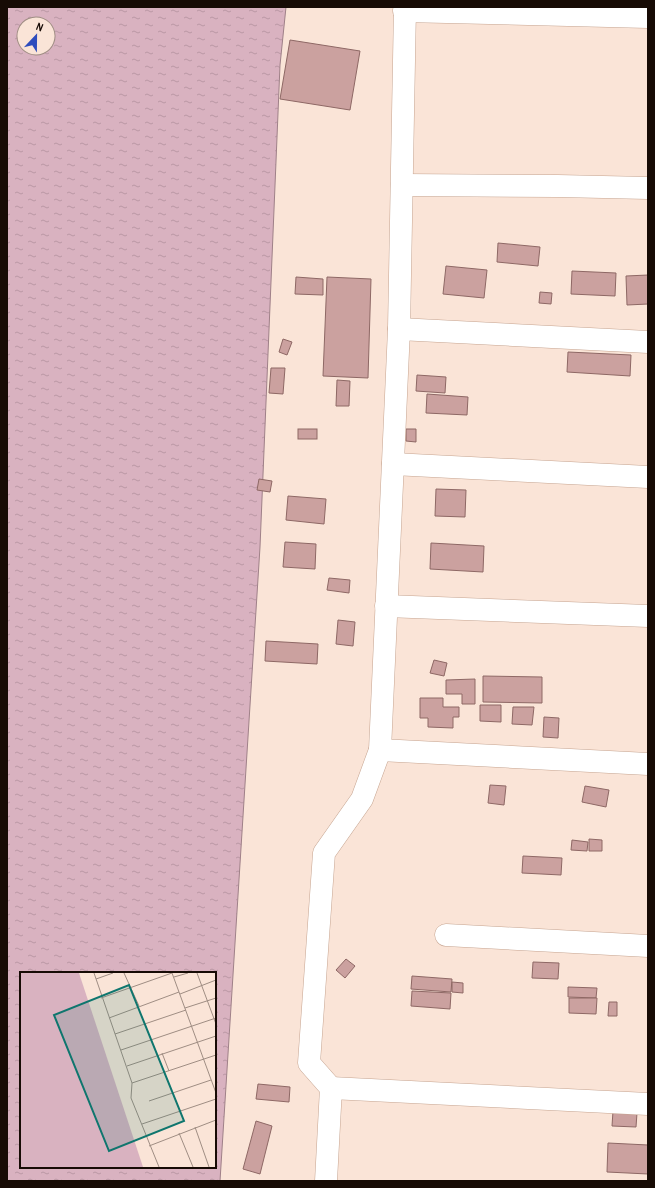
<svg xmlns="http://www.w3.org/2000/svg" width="655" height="1188" font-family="'Archivo Narrow',sans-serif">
<defs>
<pattern id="water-ripples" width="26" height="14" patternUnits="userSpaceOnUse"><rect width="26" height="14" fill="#d9b2c0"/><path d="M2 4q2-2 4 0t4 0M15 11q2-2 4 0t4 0" fill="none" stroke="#ba98a4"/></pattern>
</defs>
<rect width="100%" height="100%" fill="#fae4d7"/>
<path fill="url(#water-ripples)" stroke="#9f8088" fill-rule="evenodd" d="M 7,7 L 286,7 L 280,65 L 260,547 L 220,1181 L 7,1181 ZM 24,24 L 48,24 L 48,48 L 24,48 ZM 21,973 L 215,973 L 215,1167 L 21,1167 Z"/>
<g fill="#cba19f" stroke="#8e6865">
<polygon points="290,40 360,51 350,110 280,99"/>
<polygon points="498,243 540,247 538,266 497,262"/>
<polygon points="446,266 487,270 484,298 443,294"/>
<polygon points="572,271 616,273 615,296 571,294"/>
<polygon points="648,275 648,304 627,305 626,276"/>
<polygon points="296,277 323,279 323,295 295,294"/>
<polygon points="327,277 371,279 368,378 323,376"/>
<polygon points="540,292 552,293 551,304 539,303"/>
<polygon points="283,339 292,342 287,355 279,352"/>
<polygon points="568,352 631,355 630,376 567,372"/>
<polygon points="271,368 285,368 283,394 269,393"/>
<polygon points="417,375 446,377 445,393 416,391"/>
<polygon points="337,380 350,381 349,406 336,406"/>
<polygon points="427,394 468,397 467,415 426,413"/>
<rect x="298" y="429" width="19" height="10"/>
<polygon points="406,429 416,429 416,442 406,441"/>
<polygon points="259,479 272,481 270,492 257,490"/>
<polygon points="436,489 466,490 465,517 435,516"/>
<polygon points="288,496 326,499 324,524 286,520"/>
<polygon points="285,542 316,544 315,569 283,567"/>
<polygon points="431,543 484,546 483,572 430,569"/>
<polygon points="329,578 350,580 349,593 327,590"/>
<polygon points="338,620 355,622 353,646 336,644"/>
<polygon points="266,641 318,644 317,664 265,661"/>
<polygon points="434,660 447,663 444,676 430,673"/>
<polygon points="483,676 542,677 542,703 483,702"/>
<polygon points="475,679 475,704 462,704 462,694 446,694 446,680"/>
<polygon points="420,698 443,698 443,707 459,707 459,717 453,717 453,728 428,727 428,718 420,718"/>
<polygon points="480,705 501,705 501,722 480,721"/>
<polygon points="513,707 534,707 532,725 512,724"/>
<polygon points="544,717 559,718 558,738 543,737"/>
<polygon points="490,785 506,786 504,805 488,803"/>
<polygon points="585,786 609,790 606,807 582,802"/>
<polygon points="589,839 602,840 602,851 589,851"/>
<polygon points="572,840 588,842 587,851 571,850"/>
<polygon points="523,856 562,858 561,875 522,873"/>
<polygon points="346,959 355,966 345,978 336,970"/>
<polygon points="533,962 559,963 558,979 532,978"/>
<polygon points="412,976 452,979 451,992 411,989"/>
<polygon points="452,982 463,983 463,993 452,992"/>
<polygon points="568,987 597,988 596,998 568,997"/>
<polygon points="412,991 451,993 450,1009 411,1006"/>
<polygon points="569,998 597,998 596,1014 569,1013"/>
<polygon points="609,1002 617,1002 617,1016 608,1016"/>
<polygon points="258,1084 290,1087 289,1102 256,1099"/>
<polygon points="613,1111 637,1113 636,1127 612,1126"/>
<polygon points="256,1121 272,1126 260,1174 243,1169"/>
<polygon points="608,1143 648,1145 648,1174 607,1172"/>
</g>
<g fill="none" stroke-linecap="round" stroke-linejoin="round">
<defs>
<g id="street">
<polyline points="405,7 399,329 380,750 648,764"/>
<polyline points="404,11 648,17"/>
<polyline points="402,185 558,186 648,188"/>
<polyline points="399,329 648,342"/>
<polyline points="393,464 648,477"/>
<polyline points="386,606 648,616"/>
<polyline points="446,935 648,946"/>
<polyline points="331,1088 648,1104"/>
<polyline points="326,1181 331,1088 309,1063 324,853 362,799 380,750"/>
</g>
</defs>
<use href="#street" stroke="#c6a490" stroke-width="23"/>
<use href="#street" stroke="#fff" stroke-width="22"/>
</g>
<g transform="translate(20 972)">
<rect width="196" height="196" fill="#fae4d7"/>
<path d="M 0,1 L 59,1 L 123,195 L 0,195 Z" fill="#d9b2c0"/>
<path fill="none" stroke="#9f8d83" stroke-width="1" d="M 74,1 L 112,111 L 196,83M 104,1 L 119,34M 152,1 L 196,121M 177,1 L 196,52M 154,5 L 168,1M 76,7 L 93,1M 160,22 L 196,8M 81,26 L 152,1M 165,36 L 196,26M 89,46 L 159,20M 95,62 L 166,38M 101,78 L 196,46M 142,81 L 149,99M 107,94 L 196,64M 112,111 L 111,126 L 139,195M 129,129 L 191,108M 122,152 L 196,127M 175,155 L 189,195M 159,161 L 173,195M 129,174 L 196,148"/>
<path fill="#0f766e" fill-opacity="0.15" stroke="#0f766e" stroke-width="2" d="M 109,13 L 164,149 L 89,179 L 34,43 Z"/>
<rect width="196" height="196" fill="none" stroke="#170b05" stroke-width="2"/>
</g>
<rect width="655" height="1188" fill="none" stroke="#170b05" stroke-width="16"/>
<g transform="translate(36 36) rotate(22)"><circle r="19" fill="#fae4d7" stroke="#9f8d83"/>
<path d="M0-3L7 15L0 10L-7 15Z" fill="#2e4cbd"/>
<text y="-6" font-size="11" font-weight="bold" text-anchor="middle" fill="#170b05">N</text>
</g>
</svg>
